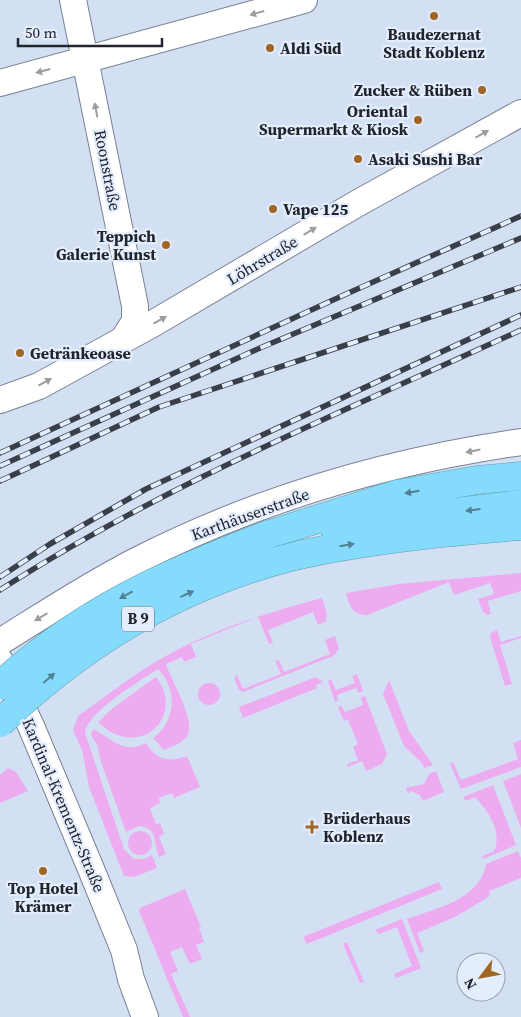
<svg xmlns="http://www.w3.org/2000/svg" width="521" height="1017" font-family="'Source Serif 4',serif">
<rect width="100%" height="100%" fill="#d3e0f3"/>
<g fill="#edacf0">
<path d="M 521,573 L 521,591 L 488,601 L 491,614 L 488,615 L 483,612 L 478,599 L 494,594 L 490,583 L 454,595 L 449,582 L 367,615 C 353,615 349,606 346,593 L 399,584 Z"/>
<path d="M 322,598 L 327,614 L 326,621 L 318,625 L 313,612 L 268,630 L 273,643 L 269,644 L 258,617 L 191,644 L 196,657 L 184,662 L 182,657 L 166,664 C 171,680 197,722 187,736 C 182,744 172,746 164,750 L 153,738 C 176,721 178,690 158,669 C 140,681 87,712 85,733 L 124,849 L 134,859 L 144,859 L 152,855 L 157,868 L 134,877 L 124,876 L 89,787 L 82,750 L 73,730 L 78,716 C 106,696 134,674 164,657 C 213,629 267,613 322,598 Z"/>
<polygon points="497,630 501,642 521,636 521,638 500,645 512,684 505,686 490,637 491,633"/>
<polygon points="335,636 339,649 333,656 243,692 239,690 234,678 237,675 243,689 281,674 275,661 279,660 284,672 330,654 325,640"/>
<polygon points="357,674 363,691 359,693 356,688 337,695 338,700 335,702 328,681 331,679 336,690 355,683 352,676"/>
<path d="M 156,677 C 187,717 138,762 98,722 L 113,708 Z"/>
<polygon points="316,677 323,682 316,685 317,688 243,718 239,707"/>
<polygon points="389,680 409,731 433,765 424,768 422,763 404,746 383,694"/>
<circle cx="209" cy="694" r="11"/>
<polygon points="365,696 387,754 382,764 366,771 362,761 348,767 347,764 358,760 353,747 358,744 348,719 344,721 338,707 341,705 345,712 363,705 361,697"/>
<path d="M 93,729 C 112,738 122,755 146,743 C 157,760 168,763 187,756 L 200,787 L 174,798 L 172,793 L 159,798 L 160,803 L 150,808 L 156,824 L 160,823 L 164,834 L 159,837 L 166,854 L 159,857 C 153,843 159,828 139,826 L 126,832 L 100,759 L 98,747 L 91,735 Z"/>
<polygon points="521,740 521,767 461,789 450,764 453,762 461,780 518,759 513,743"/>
<polygon points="8,768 16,772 28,791 0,803 0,775"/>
<polygon points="436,771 444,792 423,801 420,795 411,791 408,793 406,788 424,784 429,774"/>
<polygon points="521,774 521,828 503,781"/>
<path d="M 493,785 L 516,845 L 483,859 L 483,856 L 494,851 C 503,832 488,811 475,797 L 466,801 L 463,797 Z"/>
<circle cx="140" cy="843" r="12"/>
<path d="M 518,851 L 521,858 L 521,878 L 489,891 L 490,896 L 455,917 L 417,933 L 424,951 L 420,953 L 407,919 C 436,908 480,900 486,864 Z"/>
<polygon points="439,882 442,889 307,944 303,937"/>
<polygon points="185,889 201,927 199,928 204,942 196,945 202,959 190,964 182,947 170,952 178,971 171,974 190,1017 183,1017 139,911 140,908"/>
<polygon points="402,919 421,968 396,978 394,974 412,966 397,927 379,934 375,930"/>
<polygon points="347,942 364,982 360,983 343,944"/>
</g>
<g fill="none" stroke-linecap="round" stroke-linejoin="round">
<defs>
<g id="minor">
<polyline points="73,0 135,306 135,321 125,337"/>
<polyline points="0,83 304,0"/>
<polyline points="0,400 39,386 154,323 358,203 521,113"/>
<path d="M 0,642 C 45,614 89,585 136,561 C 256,500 389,461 521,442"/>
<polyline points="0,661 31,726 91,869 124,950 131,979 145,1017"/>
</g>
<g id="highway">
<polyline points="334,527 521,504"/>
<polyline points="267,535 397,494 477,480 521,476"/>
<path d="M 299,555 C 372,539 446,532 521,526"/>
</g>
</defs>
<use href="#minor" stroke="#778294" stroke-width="28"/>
<use href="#highway" stroke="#629bb3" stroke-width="29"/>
<use href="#minor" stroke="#fff" stroke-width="26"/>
<use href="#highway" stroke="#85dbfc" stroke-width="28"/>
<defs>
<g id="rail">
<polyline points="0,453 344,295 521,216"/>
<polyline points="0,466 260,348 521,238"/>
<polyline points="0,481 159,407 521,287"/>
<polyline points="0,577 50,544 146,489 521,315"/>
<path d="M 0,590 C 163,485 345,411 521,330"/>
</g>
</defs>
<use href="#rail" stroke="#393f48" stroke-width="5.5"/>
<use href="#rail" stroke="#e3edfd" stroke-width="4" stroke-dasharray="11" stroke-linecap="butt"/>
<defs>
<g id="highway-bridge">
<path d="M 0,685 C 83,610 164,574 267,535"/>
<path d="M 0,723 C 85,641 183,583 299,555"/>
</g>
</defs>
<use href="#highway-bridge" stroke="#629bb3" stroke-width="29" stroke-linecap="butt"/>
<use href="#highway-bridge" stroke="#85dbfc" stroke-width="28"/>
</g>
<defs><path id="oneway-solid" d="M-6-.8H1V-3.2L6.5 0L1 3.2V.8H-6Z" transform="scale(1.25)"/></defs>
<g fill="#9b9da0">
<use href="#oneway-solid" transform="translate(257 13) rotate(164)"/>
<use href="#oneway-solid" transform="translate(43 71) rotate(165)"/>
<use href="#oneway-solid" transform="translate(96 110) rotate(-101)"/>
<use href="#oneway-solid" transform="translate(482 134) rotate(-29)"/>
<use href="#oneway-solid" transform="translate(310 231) rotate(-31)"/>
<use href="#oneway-solid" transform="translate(160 320) rotate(-29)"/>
<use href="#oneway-solid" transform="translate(45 382) rotate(-29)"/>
<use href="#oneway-solid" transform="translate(473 451) rotate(169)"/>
<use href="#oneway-solid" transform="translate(41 617) rotate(149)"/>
</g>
<g fill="#528094">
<use href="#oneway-solid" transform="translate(412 492) rotate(170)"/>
<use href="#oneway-solid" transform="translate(473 510) rotate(173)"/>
<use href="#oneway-solid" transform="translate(347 545) rotate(-9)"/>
<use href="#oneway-solid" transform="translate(187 594) rotate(-24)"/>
<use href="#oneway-solid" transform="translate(126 595) rotate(151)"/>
<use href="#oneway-solid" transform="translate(49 678) rotate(-41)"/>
</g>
<g fill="#9f6624" stroke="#e3edfd" stroke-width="2">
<circle cx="434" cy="16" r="5"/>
<circle cx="270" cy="48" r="5"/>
<circle cx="482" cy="90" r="5"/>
<circle cx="418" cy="120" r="5"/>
<circle cx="358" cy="159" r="5"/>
<circle cx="273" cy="209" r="5"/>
<circle cx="166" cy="245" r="5"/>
<circle cx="20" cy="353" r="5"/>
<path d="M309.5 819.5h5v5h5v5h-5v5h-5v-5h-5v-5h5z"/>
<circle cx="43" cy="871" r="5"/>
</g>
<g text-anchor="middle" stroke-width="4.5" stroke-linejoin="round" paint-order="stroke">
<rect fill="#e3edfd" stroke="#5a616b" stroke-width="1" x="122" y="606.5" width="32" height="25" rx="4"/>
<g font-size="15" font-weight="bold" fill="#20252c">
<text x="138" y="624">B 9</text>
</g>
<g font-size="16" font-weight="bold" fill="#20252c" stroke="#e3edfd" text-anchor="start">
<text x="434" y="40" text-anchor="middle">Baudezernat<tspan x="434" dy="18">Stadt Koblenz</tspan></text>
<text x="280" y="54">Aldi Süd</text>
<text x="472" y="96" text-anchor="end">Zucker &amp; Rüben</text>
<text x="408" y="117" text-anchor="end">Oriental<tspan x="408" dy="18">Supermarkt &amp; Kiosk</tspan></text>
<text x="368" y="165">Asaki Sushi Bar</text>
<text x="283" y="215">Vape 125</text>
<text x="156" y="242" text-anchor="end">Teppich<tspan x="156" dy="18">Galerie Kunst</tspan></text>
<text x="30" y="359">Getränkeoase</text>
<text x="323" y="824">Brüderhaus<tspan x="323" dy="18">Koblenz</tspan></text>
<text x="43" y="894" text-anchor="middle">Top Hotel<tspan x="43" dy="18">Krämer</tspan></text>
</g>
<g font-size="16" fill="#20252c" stroke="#e3edfd">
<text transform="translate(108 170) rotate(79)" y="6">Roonstraße</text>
<text transform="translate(262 260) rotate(-31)" y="6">Löhrstraße</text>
<text transform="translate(250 514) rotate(-20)" y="6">Karthäuserstraße</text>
<text transform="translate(64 805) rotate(67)" y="6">Kardinal-Krementz-Straße</text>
</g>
</g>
<g transform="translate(481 977) rotate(238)"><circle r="24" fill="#e3edfd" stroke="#959da9"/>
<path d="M0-4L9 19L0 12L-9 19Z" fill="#9f6624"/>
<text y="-8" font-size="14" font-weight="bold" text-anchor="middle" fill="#20252c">N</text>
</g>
<path d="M18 38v8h144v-8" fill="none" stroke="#20252c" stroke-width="2.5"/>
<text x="25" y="38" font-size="15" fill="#20252c" stroke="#e3edfd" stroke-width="4" paint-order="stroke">50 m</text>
</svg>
